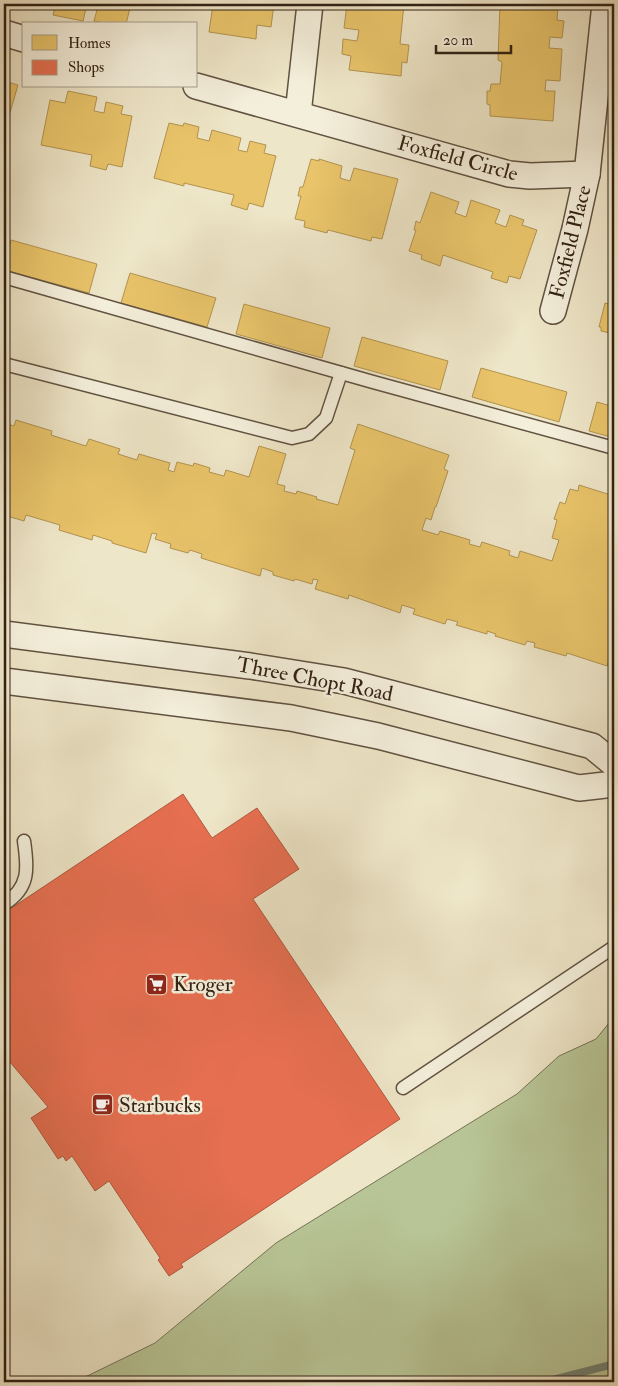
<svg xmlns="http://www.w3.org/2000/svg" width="618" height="1386" font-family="'IM FELL Double Pica',serif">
<rect width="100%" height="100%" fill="#eee6c8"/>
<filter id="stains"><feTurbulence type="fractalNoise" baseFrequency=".004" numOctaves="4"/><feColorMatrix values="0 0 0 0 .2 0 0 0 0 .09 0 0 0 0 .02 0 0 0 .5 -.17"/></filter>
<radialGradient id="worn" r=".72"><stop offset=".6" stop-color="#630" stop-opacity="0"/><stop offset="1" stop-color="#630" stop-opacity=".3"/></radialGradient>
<polygon fill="#b8c596" stroke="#757355" points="614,1017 614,1382 75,1382 155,1343 276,1243 517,1094 559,1056 596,1039"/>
<g fill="#e9c46a" stroke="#b29350">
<polygon points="56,4 131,4 126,24 108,24 94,21 97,10 86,8 83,21 53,15"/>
<polygon points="213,4 274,4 271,27 257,25 256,39 209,32"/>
<polygon points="347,4 404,4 400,44 409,45 407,63 402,62 401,76 349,70 351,56 342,54 343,39 357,41 359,30 344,28"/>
<polygon points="500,4 558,7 557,20 564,21 562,38 550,37 549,48 562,49 560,81 546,80 545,91 555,91 553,121 490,116 490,105 487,104 487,91 490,91 491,84 500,84 502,62 498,60"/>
<polygon points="4,81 18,85 4,133"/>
<polygon points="68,91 97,97 94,111 104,113 106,102 123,106 121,114 132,116 122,167 108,164 106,170 90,166 92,155 41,145 50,100 65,103"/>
<polygon points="169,123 183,126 184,123 199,127 197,138 209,141 212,130 241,138 238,150 247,152 250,141 266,145 264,153 276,156 263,207 249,203 247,210 231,205 234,195 184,183 184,186 154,178"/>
<polygon points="311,159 319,161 319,159 342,166 340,178 350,181 354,168 398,179 382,239 372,237 371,241 328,230 327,233 304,227 305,221 295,219 301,196 298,196 300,187 303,187"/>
<polygon points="431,192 459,202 455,213 466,217 471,200 500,210 495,223 506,227 510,215 524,220 522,225 537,230 520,279 509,276 507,283 491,278 493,272 443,255 440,266 421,259 422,255 409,251 416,230 414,230 416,221 420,223"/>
<polygon points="11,240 97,264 89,293 4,270"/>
<polygon points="130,273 216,298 207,327 121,303"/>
<polygon points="605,303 614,305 614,334 601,331 601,327 599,327"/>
<polygon points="244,304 330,328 322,358 236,334"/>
<polygon points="362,337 448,361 440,390 354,366"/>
<polygon points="481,368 567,392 559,422 472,397"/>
<polygon points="597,402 614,407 614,438 589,431"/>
<polygon points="16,420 52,431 51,435 86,446 89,439 120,449 118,454 137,460 139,454 170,463 168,470 174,472 177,462 193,466 194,463 210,468 209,472 224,476 226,470 249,477 259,446 286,454 277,484 285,486 284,491 296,494 297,491 317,497 316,499 338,505 355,450 350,448 358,424 449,455 444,469 448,471 436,507 435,507 431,520 426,518 422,530 438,535 440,531 470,540 469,544 480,547 482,542 510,551 509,555 518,558 520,551 552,561 559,540 552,538 557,520 554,519 560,502 565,504 570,489 578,491 579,485 614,496 614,644 607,666 567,653 566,656 534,647 535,643 527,641 525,645 495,636 496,634 487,631 487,634 456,625 458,622 447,619 445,624 413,614 415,609 402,605 400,613 349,595 348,599 315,589 318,580 313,579 312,584 295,579 294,581 273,575 273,572 262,568 260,576 201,558 202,554 190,550 188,553 170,548 171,544 155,539 157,534 152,533 146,553 112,543 112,541 93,535 92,540 59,530 60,525 26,515 24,521 4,515 4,423 14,426"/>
</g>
<polygon fill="#e76f51" stroke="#b1583f" points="183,794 212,838 257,808 299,869 253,899 400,1119 181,1264 183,1267 169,1276 158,1260 160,1258 109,1181 95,1191 72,1156 66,1161 63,1156 58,1159 31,1118 48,1107 4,1055 4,913"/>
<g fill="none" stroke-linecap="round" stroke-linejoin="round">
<polyline stroke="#708073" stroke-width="8" points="553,1382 552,1380 614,1364"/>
<defs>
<g id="service">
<polyline points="4,277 373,382 614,448"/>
<polyline points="4,364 292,438 309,434 326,418 341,373"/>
<path d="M 4,904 C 30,888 28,868 24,841"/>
<polyline points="403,1088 614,947"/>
</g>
<g id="minor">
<polyline points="4,33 24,39"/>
<polyline points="196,86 509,174 530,176 587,174"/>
<polyline points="298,114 310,4"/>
<polyline points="553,311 575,229 587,174 605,4"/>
<polyline points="4,634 250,666 344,681 592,746 614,764"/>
<polyline points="4,681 291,718 378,736 579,788 614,784"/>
</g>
</defs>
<use href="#service" stroke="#615241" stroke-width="15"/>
<use href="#minor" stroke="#615241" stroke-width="28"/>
<use href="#service" stroke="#f4efdb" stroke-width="12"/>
<use href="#minor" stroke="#f4efdb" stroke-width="25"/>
</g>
<defs>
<symbol id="supermarket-square" viewBox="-11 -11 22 22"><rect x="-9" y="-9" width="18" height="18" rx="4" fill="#8f2418" stroke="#f4efdb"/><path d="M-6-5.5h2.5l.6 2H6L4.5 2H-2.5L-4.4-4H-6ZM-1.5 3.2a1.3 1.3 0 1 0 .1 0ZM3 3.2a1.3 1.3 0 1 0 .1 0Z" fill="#fff"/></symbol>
<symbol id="cafe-square" viewBox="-11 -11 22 22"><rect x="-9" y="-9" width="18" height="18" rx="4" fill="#8f2418" stroke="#f4efdb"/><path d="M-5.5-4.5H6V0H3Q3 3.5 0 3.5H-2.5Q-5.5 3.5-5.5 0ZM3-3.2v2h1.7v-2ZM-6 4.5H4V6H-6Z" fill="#fff"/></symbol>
</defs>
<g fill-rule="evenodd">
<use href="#supermarket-square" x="144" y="972" width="25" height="25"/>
<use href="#cafe-square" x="90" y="1092" width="25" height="25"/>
</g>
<g text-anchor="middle" stroke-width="5" stroke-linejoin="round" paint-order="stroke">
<g font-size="21" fill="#322114" stroke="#f4efdb">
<text transform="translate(458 158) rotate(15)" y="7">Foxfield Circle</text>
<text transform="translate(570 242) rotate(-76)" y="7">Foxfield Place</text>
<text transform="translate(315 679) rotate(11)" y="7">Three Chopt Road</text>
</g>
<g font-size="21" fill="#322114" stroke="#f4efdb" text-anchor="start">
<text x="173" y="991">Kroger</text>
<text x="119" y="1112">Starbucks</text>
</g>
</g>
<rect width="618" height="1386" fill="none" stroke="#eee6c8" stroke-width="20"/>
<rect x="5" y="5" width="608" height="1376" fill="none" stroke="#322114" stroke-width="2.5"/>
<rect x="10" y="10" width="598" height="1366" fill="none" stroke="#322114"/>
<rect x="22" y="22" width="175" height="65" fill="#f4efdb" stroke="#a69d8b"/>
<rect x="32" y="35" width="25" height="15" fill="#e9c46a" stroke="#a69d8b"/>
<text x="68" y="48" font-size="15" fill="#322114">Homes</text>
<rect x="32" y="60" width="25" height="15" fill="#e76f51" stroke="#a69d8b"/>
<text x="68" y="72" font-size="15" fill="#322114">Shops</text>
<path d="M436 45v8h75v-8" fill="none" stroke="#322114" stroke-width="2.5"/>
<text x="443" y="45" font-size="15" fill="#322114" stroke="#f4efdb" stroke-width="4" paint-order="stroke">20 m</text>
<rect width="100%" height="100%" filter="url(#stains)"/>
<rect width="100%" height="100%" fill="url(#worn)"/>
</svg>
